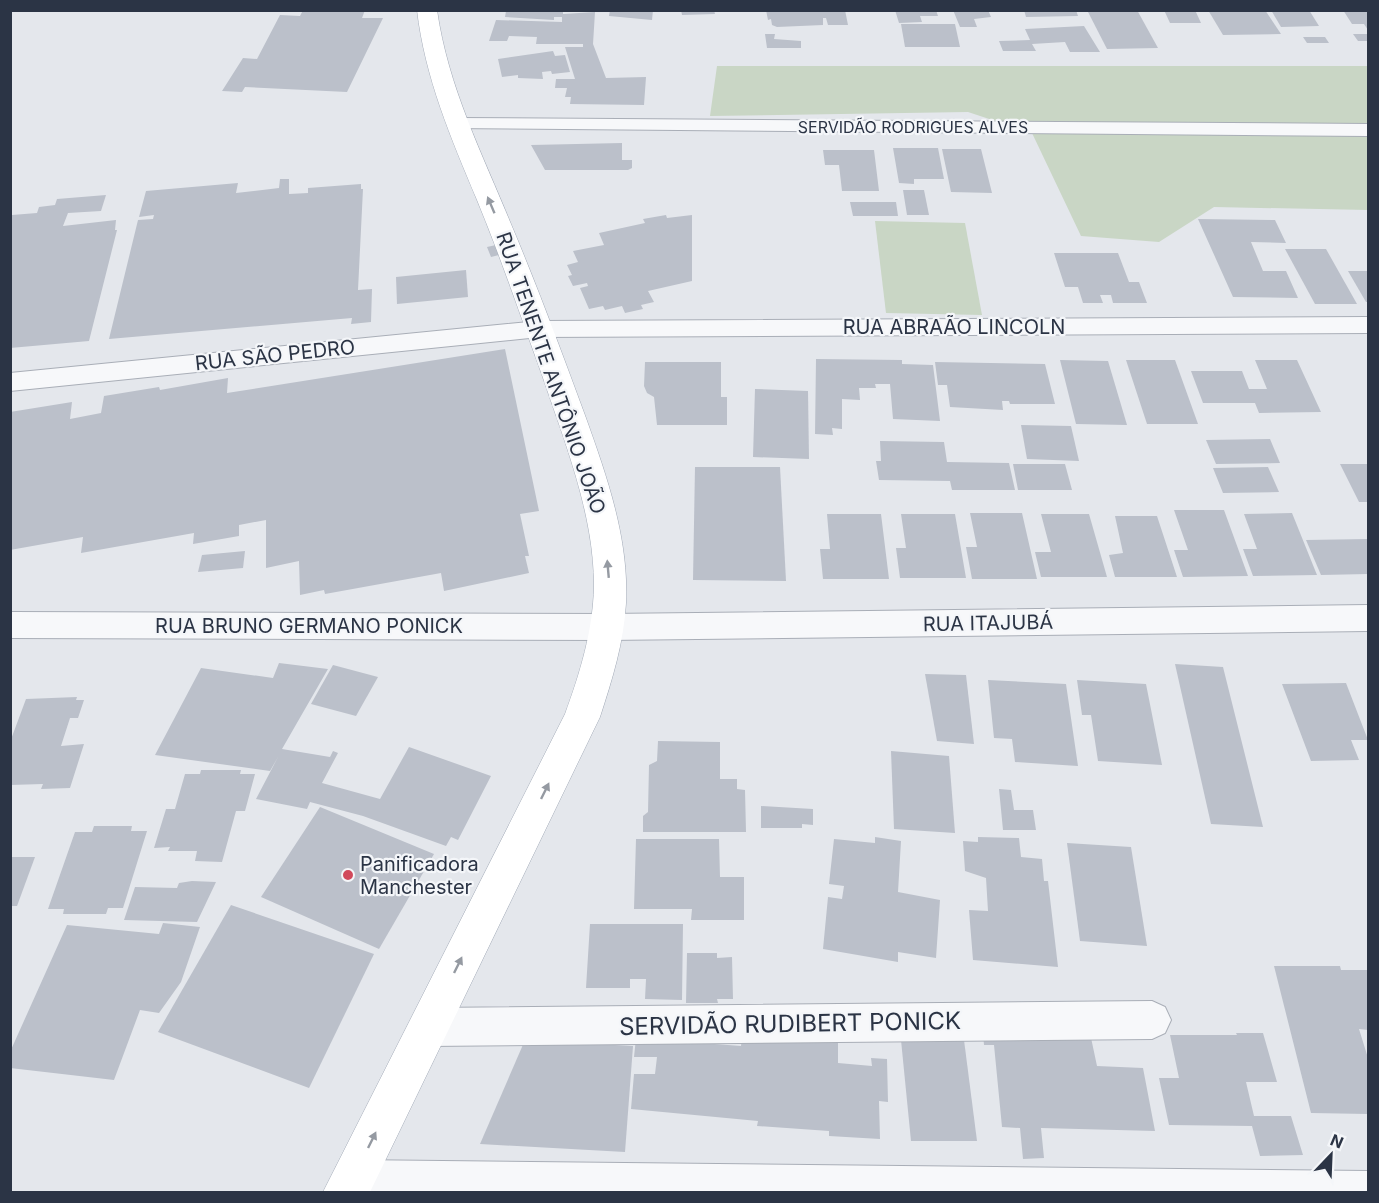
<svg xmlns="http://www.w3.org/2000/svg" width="1379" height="1203" font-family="Inter,sans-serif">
<rect width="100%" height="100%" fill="#e4e7ec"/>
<g fill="#c9d6c5">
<polygon points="717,66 1368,66 1368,210 1214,207 1159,242 1081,236 1032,133 968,112 710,116"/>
<polygon points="875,221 965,223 982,315 886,313"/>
</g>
<g fill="#bbc0ca">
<polygon points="303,10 365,10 362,18 383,18 347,92 245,87 242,92 222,91 243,58 257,59 280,15 300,16"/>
<polygon points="563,10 563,14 595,12 593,44 606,78 646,77 644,105 570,104 571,97 565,97 567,88 555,88 556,79 575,79 565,47 583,47 583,44 536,44 537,37 509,36 507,41 489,41 496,20 562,22 562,17 554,17 554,20 505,17 506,11"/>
<polygon points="610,10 653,10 652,20 609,16"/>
<polygon points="681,10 714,10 715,14 682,15"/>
<polygon points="766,10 845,10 848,25 828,25 826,18 823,18 823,25 777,27 772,25 771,19 768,20"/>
<polygon points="895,10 936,10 938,16 920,16 922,22 899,23"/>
<polygon points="953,10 988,10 991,17 974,19 977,27 960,27"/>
<polygon points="1024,10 1076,10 1078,16 1026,17"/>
<polygon points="1087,10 1137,10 1158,48 1107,49"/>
<polygon points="1164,10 1195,10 1201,23 1170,23"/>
<polygon points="1208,10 1265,10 1281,34 1223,35"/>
<polygon points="1271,10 1309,10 1319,26 1281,27"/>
<polygon points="1343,10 1368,10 1368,30 1364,24 1352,24"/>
<polygon points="901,24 955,24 960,47 905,47"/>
<polygon points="1084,26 1100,52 1070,52 1065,42 1032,44 1036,51 1003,51 999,41 1030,40 1025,29"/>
<polygon points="765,34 775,34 774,39 801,41 801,48 767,48"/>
<polygon points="1353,34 1368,34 1368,41 1358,41"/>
<polygon points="1303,37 1325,37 1329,43 1307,43"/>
<polygon points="553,51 555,56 565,55 570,72 552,74 551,71 542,72 543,79 518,78 518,75 502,77 498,59"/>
<polygon points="622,143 622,160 632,160 632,168 628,170 545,170 531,145"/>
<polygon points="893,148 938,148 944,179 914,179 914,184 899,183"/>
<polygon points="942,149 981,149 992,193 951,192"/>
<polygon points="823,150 874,150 879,191 842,191 839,165 825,165"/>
<polygon points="280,179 289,179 289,194 308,193 308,188 361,184 361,189 363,189 358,290 372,289 371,322 351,324 352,318 109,339 138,220 153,219 154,215 139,217 146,191 238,183 236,193 279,188"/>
<polygon points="903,190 924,190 929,215 907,215"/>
<polygon points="106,195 101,211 68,213 63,226 116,220 115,230 117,230 89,341 10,348 12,215 37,213 39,207 55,205 57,199"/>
<polygon points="850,202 896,202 898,216 853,216"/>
<polygon points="666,215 667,218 692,215 692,281 648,291 654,302 641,305 643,309 625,313 622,306 605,310 603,306 589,309 580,288 588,286 587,283 573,286 568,276 572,275 567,265 578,262 573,251 604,245 599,233 645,223 643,219"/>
<polygon points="1198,219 1275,220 1286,243 1251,242 1263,271 1286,271 1298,298 1233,297"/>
<polygon points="496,245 499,255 491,257 487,247"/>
<polygon points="1285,249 1326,249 1357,304 1315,304"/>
<polygon points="1054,253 1118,253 1129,282 1139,282 1147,303 1113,303 1111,295 1100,295 1103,303 1083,303 1078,287 1065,287"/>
<polygon points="466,270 468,297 397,304 396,277"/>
<polygon points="1348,271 1368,271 1368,302 1366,302"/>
<polygon points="505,349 539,511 520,514 529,556 525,556 529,573 444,591 441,573 325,594 324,590 300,595 299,561 266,568 266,520 239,525 239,536 193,544 194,533 81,553 83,537 10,550 10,412 72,402 70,419 101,413 104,396 159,387 160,390 228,378 227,393"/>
<polygon points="816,359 902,360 902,364 933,365 940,421 893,419 890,384 875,384 876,388 859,388 860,400 842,399 842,429 832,428 833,435 815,434"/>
<polygon points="1060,360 1108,361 1127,425 1076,424"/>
<polygon points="1126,360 1175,360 1198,424 1147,424"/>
<polygon points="1255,360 1297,360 1321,412 1259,413 1255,403 1203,403 1191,371 1242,371 1249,389 1267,389"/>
<polygon points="645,362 721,362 721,397 727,397 727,425 657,425 654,397 647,393 644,386"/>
<polygon points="935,362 1045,364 1055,404 1010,404 1009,401 1002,401 1003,410 950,407 947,385 938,385"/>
<polygon points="755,389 808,391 809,459 753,457"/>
<polygon points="1021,425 1071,426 1079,461 1027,459"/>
<polygon points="1270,439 1280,463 1216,464 1206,440"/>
<polygon points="880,441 944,442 947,462 1009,463 1015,490 952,490 950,481 879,480 876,461 881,461"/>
<polygon points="1013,464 1065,464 1072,490 1018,490"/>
<polygon points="1340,464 1368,464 1368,502 1359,502"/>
<polygon points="695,467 780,467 786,581 693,580"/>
<polygon points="1268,467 1279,492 1223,493 1213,468"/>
<polygon points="1174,510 1224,510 1248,576 1183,577 1174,550 1188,550"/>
<polygon points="970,513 1022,513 1037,579 972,579 966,547 977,547"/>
<polygon points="1292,513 1317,575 1253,576 1243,549 1257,549 1244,514"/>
<polygon points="827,514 881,514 889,579 823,579 820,549 830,549"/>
<polygon points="901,514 955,514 966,578 900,578 896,548 906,548"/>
<polygon points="1041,514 1089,514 1107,577 1041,577 1035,552 1051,552"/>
<polygon points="1115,516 1157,516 1177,577 1115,577 1109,555 1123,553"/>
<polygon points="1368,539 1368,574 1321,575 1306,540"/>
<polygon points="245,551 243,568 198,572 202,555"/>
<polygon points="279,663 328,669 282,749 330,757 333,751 338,753 322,783 380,799 409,747 491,776 458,840 451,837 446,846 363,816 310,802 307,809 256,799 278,757 270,771 155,755 201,668 273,678"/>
<polygon points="1175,664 1223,667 1263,827 1211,824"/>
<polygon points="333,665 378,677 356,716 311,704"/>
<polygon points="925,674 966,675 974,744 937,741"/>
<polygon points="988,680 1066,684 1078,766 1015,762 1012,739 994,738"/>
<polygon points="1077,680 1146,684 1162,765 1098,761 1091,715 1082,715"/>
<polygon points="1346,683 1368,740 1351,740 1359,760 1311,761 1282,684"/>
<polygon points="77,697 76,700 84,700 78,718 70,718 61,746 84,744 70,788 41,789 43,784 10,785 10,742 26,699"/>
<polygon points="658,741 720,742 720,779 737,779 737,789 745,790 746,832 643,832 643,816 648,812 649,765 657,761"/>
<polygon points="891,751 949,756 955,833 894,829"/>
<polygon points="201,770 241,770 240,774 255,774 245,811 236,811 222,862 195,861 197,851 168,851 170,847 154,848 166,809 175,809 185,774 200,774"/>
<polygon points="999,789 1011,790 1014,810 1033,810 1036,830 1003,830"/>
<polygon points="761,806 813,809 813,825 802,824 802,828 761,828"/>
<polygon points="320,807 434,854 379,949 261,897"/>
<polygon points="94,826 132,826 131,831 147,831 123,908 108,908 106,914 63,914 64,909 48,909 75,832 92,832"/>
<polygon points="875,837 901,841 898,892 940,900 936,958 898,952 898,962 823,949 828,897 842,899 844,886 829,884 834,839 875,843"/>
<polygon points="978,837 1019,838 1021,857 1042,859 1044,881 1048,881 1058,967 973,960 969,910 988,911 986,878 965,871 963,841 978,842"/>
<polygon points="636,839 719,839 720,877 744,877 744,920 691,920 692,909 634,909"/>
<polygon points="1067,843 1131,847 1147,946 1080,941"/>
<polygon points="10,857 35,857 17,906 10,906"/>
<polygon points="192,881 216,882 197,922 124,920 135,887 177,888 179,883"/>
<polygon points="231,905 374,954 309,1088 158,1032"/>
<polygon points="163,923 200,927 181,982 159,1013 140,1010 114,1080 10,1068 10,1052 67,925 159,934"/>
<polygon points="590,924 683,924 682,1000 645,999 646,979 630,979 630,988 586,988"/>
<polygon points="687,953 717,953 717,958 732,957 733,999 717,999 718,1003 686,1003"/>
<polygon points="1274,966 1340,966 1341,970 1368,970 1368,1030 1359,1029 1368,1058 1368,1114 1311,1113"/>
<polygon points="1090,1033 1097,1066 1143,1068 1155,1131 1041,1128 1044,1158 1023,1159 1020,1128 1002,1127 994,1045 984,1045 983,1034"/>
<polygon points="1236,1033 1263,1033 1277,1082 1246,1082 1254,1116 1291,1116 1303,1155 1260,1156 1252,1126 1169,1125 1159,1078 1179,1078 1170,1035 1237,1035"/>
<polygon points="742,1036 838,1042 838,1063 872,1066 871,1058 887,1059 888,1102 879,1101 880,1139 829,1136 829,1131 757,1126 758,1121 631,1109 634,1074 655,1074 657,1057 634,1057 636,1038 741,1046"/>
<polygon points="525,1040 633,1046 625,1152 480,1144"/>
<polygon points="901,1040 964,1040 977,1141 911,1141"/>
</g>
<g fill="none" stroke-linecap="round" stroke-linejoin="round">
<defs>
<g id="street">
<polygon points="457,118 1368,124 1368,136 450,128 447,124 450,120"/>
<polygon points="1368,317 1368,333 539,337 10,391 10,373 539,321"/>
<polygon points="1368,605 1368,631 607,640 10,638 10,612 607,614"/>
<polygon points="1152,1001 1165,1007 1171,1020 1165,1033 1152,1039 428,1046 415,1040 409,1027 415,1014 428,1008"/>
<polygon points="352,1160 1368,1171 1368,1192 336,1192 331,1181 337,1166"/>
</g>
<path id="primary" d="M 417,10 L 437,10 C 448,87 482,153 511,224 C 538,288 562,353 586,418 C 607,477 629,539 626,603 C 624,642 612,680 600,717 L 370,1192 L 323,1192 L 565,714 C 580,673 593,631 594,586 C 594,514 565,443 542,375 C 521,317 501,258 477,200 C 451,138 425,78 417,10 Z"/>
</defs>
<use href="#street" stroke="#a9aeb7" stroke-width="2"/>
<use href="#primary" stroke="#a3abb8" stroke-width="1"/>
<use href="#street" fill="#f7f8fa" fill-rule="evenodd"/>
<use href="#primary" fill="#fff" fill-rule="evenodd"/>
</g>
<defs><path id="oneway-solid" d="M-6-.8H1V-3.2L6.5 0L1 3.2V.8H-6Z" transform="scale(1.5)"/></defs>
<g fill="#959aa2">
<use href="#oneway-solid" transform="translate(491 205) rotate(-113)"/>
<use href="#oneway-solid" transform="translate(608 569) rotate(-95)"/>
<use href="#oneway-solid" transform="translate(545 791) rotate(-64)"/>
<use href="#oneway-solid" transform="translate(458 965) rotate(-64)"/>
<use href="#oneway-solid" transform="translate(372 1140) rotate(-64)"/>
</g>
<circle fill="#d1495b" stroke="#f4f6f9" stroke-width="2" cx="348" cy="875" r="6"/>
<g text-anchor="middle" stroke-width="4.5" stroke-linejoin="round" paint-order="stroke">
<g font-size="16" fill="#2b3445" stroke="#f4f6f9">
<text x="913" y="133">SERVIDÃO RODRIGUES ALVES</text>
</g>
<g font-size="20" fill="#2b3445" stroke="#f4f6f9">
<text x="954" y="334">RUA ABRAÃO LINCOLN</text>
<text transform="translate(275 355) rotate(-6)" y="7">RUA SÃO PEDRO</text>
<text transform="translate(551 373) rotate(71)" y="7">RUA TENENTE ANTÔNIO JOÃO</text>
<text transform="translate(988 623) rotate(-1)" y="7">RUA ITAJUBÁ</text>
<text x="309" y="633">RUA BRUNO GERMANO PONICK</text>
</g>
<g font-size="20" fill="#2b3445" stroke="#f4f6f9" text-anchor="start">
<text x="360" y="871">Panificadora<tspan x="360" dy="23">Manchester</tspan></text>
</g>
<g font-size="24" fill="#2b3445" stroke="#f4f6f9">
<text transform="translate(790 1024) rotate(-1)" y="8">SERVIDÃO RUDIBERT PONICK</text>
</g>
</g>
<rect width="1379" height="1203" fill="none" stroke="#2b3445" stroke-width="24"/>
<g transform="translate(1331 1155) rotate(23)" stroke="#f4f6f9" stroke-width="4.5" paint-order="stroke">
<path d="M0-4.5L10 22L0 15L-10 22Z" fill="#2b3445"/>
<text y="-9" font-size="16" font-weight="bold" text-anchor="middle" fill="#2b3445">N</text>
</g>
</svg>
